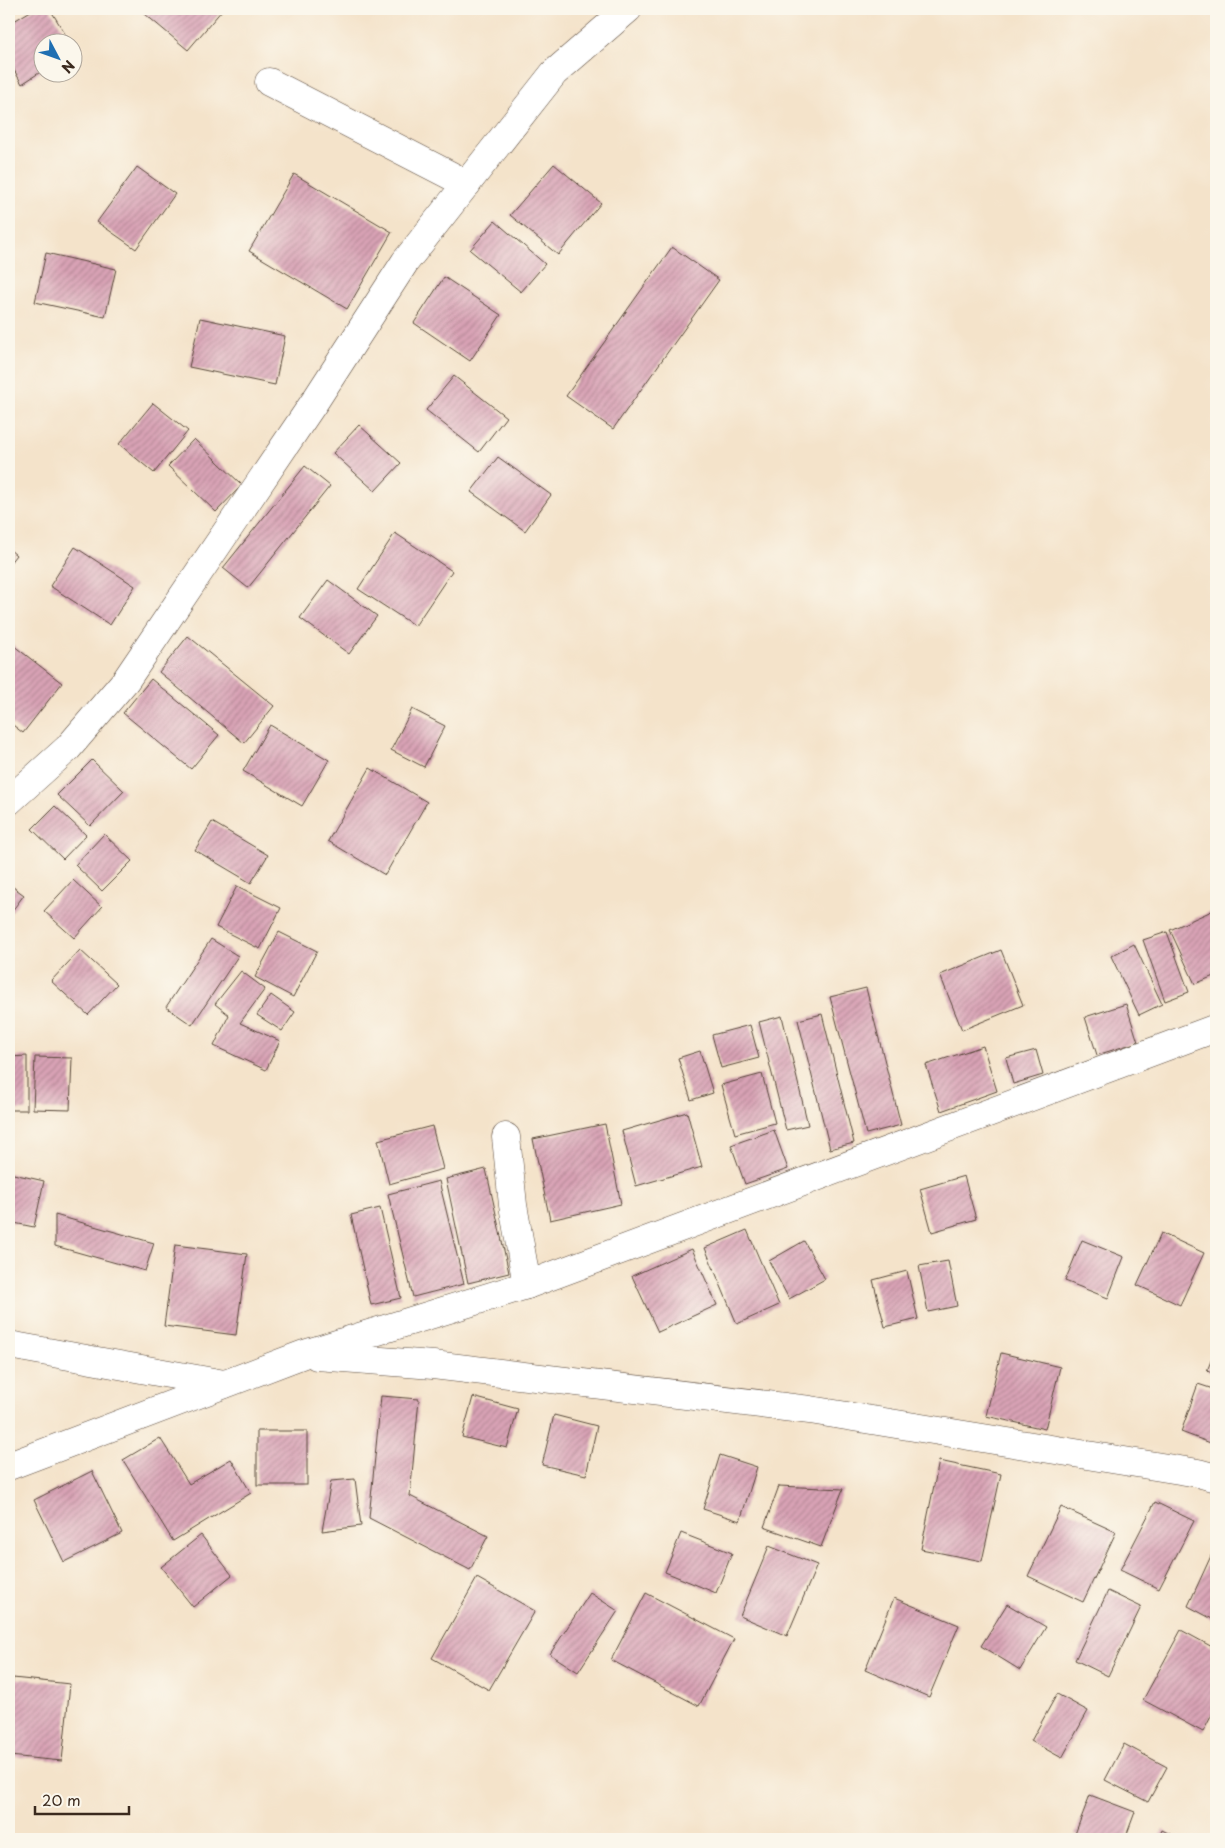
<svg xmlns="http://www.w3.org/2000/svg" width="1225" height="1848" font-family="'Playpen Sans',sans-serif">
<defs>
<pattern id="building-hatch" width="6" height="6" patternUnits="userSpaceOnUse" patternTransform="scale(1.25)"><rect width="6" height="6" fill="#d9a3b6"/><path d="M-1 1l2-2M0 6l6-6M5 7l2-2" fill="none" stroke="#b18593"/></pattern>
</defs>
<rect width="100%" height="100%" fill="#fbf7ec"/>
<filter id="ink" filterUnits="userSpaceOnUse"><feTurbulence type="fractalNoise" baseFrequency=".02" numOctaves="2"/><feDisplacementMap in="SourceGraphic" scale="10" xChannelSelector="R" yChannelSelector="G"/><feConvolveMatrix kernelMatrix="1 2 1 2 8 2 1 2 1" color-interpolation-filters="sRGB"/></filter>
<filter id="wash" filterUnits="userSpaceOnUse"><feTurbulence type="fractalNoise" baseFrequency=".0096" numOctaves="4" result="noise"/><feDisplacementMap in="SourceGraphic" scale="20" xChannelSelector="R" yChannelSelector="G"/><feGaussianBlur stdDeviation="1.12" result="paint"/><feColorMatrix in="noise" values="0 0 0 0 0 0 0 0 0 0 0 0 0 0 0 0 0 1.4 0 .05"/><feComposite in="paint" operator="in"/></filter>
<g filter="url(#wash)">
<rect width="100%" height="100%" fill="#f4e3ca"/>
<g id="blocks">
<g fill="url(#building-hatch)">
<polygon points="34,9 50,9 70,42 42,42 42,71 22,84 9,61 9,24"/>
<polygon points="139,9 223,9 188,50"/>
<polygon points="554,164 601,203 558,255 510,215"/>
<polygon points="137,167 175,194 136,249 97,222"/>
<polygon points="294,174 392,232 347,309 249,251"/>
<polygon points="495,221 545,264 521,292 470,250"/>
<polygon points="672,247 719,280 613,429 566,396"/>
<polygon points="46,253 116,269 105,317 35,302"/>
<polygon points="444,277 501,315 470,361 414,323"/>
<polygon points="200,318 285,336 275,385 189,367"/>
<polygon points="454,376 506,417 479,452 426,410"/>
<polygon points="153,403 188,431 154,473 119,444"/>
<polygon points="359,425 401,463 375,491 333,453"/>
<polygon points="194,439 242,485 216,512 168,466"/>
<polygon points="498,457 551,495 525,531 471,492"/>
<polygon points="305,466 330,486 248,588 223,568"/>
<polygon points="395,533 452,571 415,626 358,589"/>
<polygon points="75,547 135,586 110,625 50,586"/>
<polygon points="9,549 16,555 9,564"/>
<polygon points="328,580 377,616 349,654 300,618"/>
<polygon points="188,636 274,706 244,743 159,672"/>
<polygon points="9,642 62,683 23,733 9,722"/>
<polygon points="151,679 219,735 191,769 123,713"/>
<polygon points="412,709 445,726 424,767 391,750"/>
<polygon points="270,725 329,760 302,806 243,771"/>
<polygon points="92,760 124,791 90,826 57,795"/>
<polygon points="370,768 427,802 385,875 328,841"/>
<polygon points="55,806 86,835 63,859 32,829"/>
<polygon points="212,822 268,855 251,883 195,850"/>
<polygon points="104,834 132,861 102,891 75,865"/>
<polygon points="73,880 102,907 74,938 44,911"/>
<polygon points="9,884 24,895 9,915"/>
<polygon points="237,886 281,908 260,949 216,927"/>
<polygon points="1216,909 1216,975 1195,984 1170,930"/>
<polygon points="279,932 317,951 293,997 255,977"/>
<polygon points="1167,932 1189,992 1165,1001 1143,940"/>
<polygon points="211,939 238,956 192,1025 166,1007"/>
<polygon points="1134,944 1162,1004 1139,1015 1111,956"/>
<polygon points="80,950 117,984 88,1015 51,981"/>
<polygon points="1001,950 1023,1005 962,1030 940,975"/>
<polygon points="241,971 265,989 240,1023 280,1041 266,1070 214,1046 229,1015 215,1004"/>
<polygon points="866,988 901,1125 866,1134 830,997"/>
<polygon points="271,995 295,1012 282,1031 257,1015"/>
<polygon points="1126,1004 1138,1042 1097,1055 1085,1017"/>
<polygon points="822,1014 854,1143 830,1149 798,1020"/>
<polygon points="782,1016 808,1125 786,1130 759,1022"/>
<polygon points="750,1025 759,1058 721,1068 712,1035"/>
<polygon points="983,1046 997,1091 941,1111 926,1065"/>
<polygon points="1036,1050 1043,1075 1013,1084 1006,1058"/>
<polygon points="700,1051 713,1093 691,1100 678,1058"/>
<polygon points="27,1056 27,1110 9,1110 9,1057"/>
<polygon points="35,1057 72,1058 70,1110 33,1109"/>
<polygon points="762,1074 775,1123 735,1134 721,1085"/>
<polygon points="687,1112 702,1167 636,1186 622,1131"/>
<polygon points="605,1124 621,1204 550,1220 533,1139"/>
<polygon points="432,1126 443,1169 389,1184 378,1140"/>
<polygon points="774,1130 788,1169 745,1184 731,1145"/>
<polygon points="486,1169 509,1273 468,1283 446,1179"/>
<polygon points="9,1173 44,1181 34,1227 9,1222"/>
<polygon points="964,1176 976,1219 932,1232 920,1189"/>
<polygon points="439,1181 464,1284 413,1297 388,1194"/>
<polygon points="380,1208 401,1298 371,1305 351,1215"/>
<polygon points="55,1215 154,1243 145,1271 55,1246"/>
<polygon points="747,1230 779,1305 737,1324 705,1248"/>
<polygon points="1161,1233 1204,1253 1180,1305 1137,1285"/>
<polygon points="1082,1240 1124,1257 1108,1298 1065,1281"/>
<polygon points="804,1241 825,1279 789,1299 769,1261"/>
<polygon points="175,1245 247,1254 236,1335 164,1326"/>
<polygon points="692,1249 717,1305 658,1332 632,1276"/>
<polygon points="948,1261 957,1306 928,1312 919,1266"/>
<polygon points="907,1271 918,1319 885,1327 873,1280"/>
<polygon points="1216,1348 1216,1374 1207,1371"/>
<polygon points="1001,1353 1060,1367 1045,1429 986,1416"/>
<polygon points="1198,1384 1216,1390 1216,1445 1181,1432"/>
<polygon points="381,1396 419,1399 410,1496 488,1536 470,1570 369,1518"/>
<polygon points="473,1397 518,1409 507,1448 462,1437"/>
<polygon points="554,1415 597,1426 586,1475 542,1465"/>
<rect x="257" y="1431" width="50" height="54"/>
<polygon points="160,1438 189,1484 231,1459 251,1493 173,1541 123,1460"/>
<polygon points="720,1455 757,1467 740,1521 703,1509"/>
<polygon points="939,1461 1001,1474 982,1561 921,1549"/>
<polygon points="92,1471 122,1533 64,1562 34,1500"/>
<polygon points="355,1479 361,1526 322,1531 331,1481"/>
<polygon points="779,1486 843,1489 821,1547 764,1527"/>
<polygon points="1155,1502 1194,1521 1159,1589 1120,1570"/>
<polygon points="1061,1507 1116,1532 1083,1602 1028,1576"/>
<polygon points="681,1533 732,1553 716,1593 665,1572"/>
<polygon points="201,1535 232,1575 193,1607 161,1567"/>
<polygon points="1216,1545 1216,1621 1188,1606"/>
<polygon points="769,1546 817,1565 787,1636 740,1616"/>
<polygon points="477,1578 535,1611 489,1690 432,1658"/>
<polygon points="1108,1591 1141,1607 1108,1676 1075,1660"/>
<polygon points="590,1593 618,1611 578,1672 550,1654"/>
<polygon points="646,1593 734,1639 699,1706 611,1660"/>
<polygon points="894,1598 959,1625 929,1697 865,1670"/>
<polygon points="1007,1604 1046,1627 1020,1670 981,1646"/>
<polygon points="1181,1630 1216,1649 1216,1707 1203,1732 1143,1700"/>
<polygon points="13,1678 70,1684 62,1761 9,1756 9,1726"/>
<polygon points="1057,1694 1088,1711 1062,1758 1031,1741"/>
<polygon points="1124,1744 1167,1767 1148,1802 1105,1780"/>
<polygon points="1090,1795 1135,1812 1125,1839 1088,1839 1075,1834"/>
<polygon points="1162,1830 1180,1839 1158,1839"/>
</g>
</g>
</g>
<g filter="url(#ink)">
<use href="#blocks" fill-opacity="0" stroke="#574638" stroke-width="1"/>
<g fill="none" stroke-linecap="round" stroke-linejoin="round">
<defs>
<g id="minor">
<polyline points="269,82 467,184"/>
<polyline points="9,801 68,748 126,680 315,401 405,262 554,73 628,9"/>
<polyline points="506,1137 513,1205 527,1285"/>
<polyline points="9,1345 224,1384"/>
<polyline points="317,1356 433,1365 810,1410 1198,1473 1216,1478"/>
<polyline points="9,1466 304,1354 527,1285 1216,1028"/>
</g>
</defs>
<use href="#minor" stroke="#574638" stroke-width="29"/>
<use href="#minor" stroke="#fff" stroke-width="28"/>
</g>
</g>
<rect width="1225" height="1848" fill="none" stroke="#fbf7ec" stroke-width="30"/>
<g transform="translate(58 58) rotate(131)"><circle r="24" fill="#fbf7ec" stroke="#aea59a"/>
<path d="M0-4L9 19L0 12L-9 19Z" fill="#1f6fb2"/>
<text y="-8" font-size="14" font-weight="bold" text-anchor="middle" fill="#3b2a1e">N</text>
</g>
<path d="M35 1806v8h94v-8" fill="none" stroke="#3b2a1e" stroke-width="2.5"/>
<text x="42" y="1806" font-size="15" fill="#3b2a1e" stroke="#fbf7ec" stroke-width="4" paint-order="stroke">20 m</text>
</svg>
